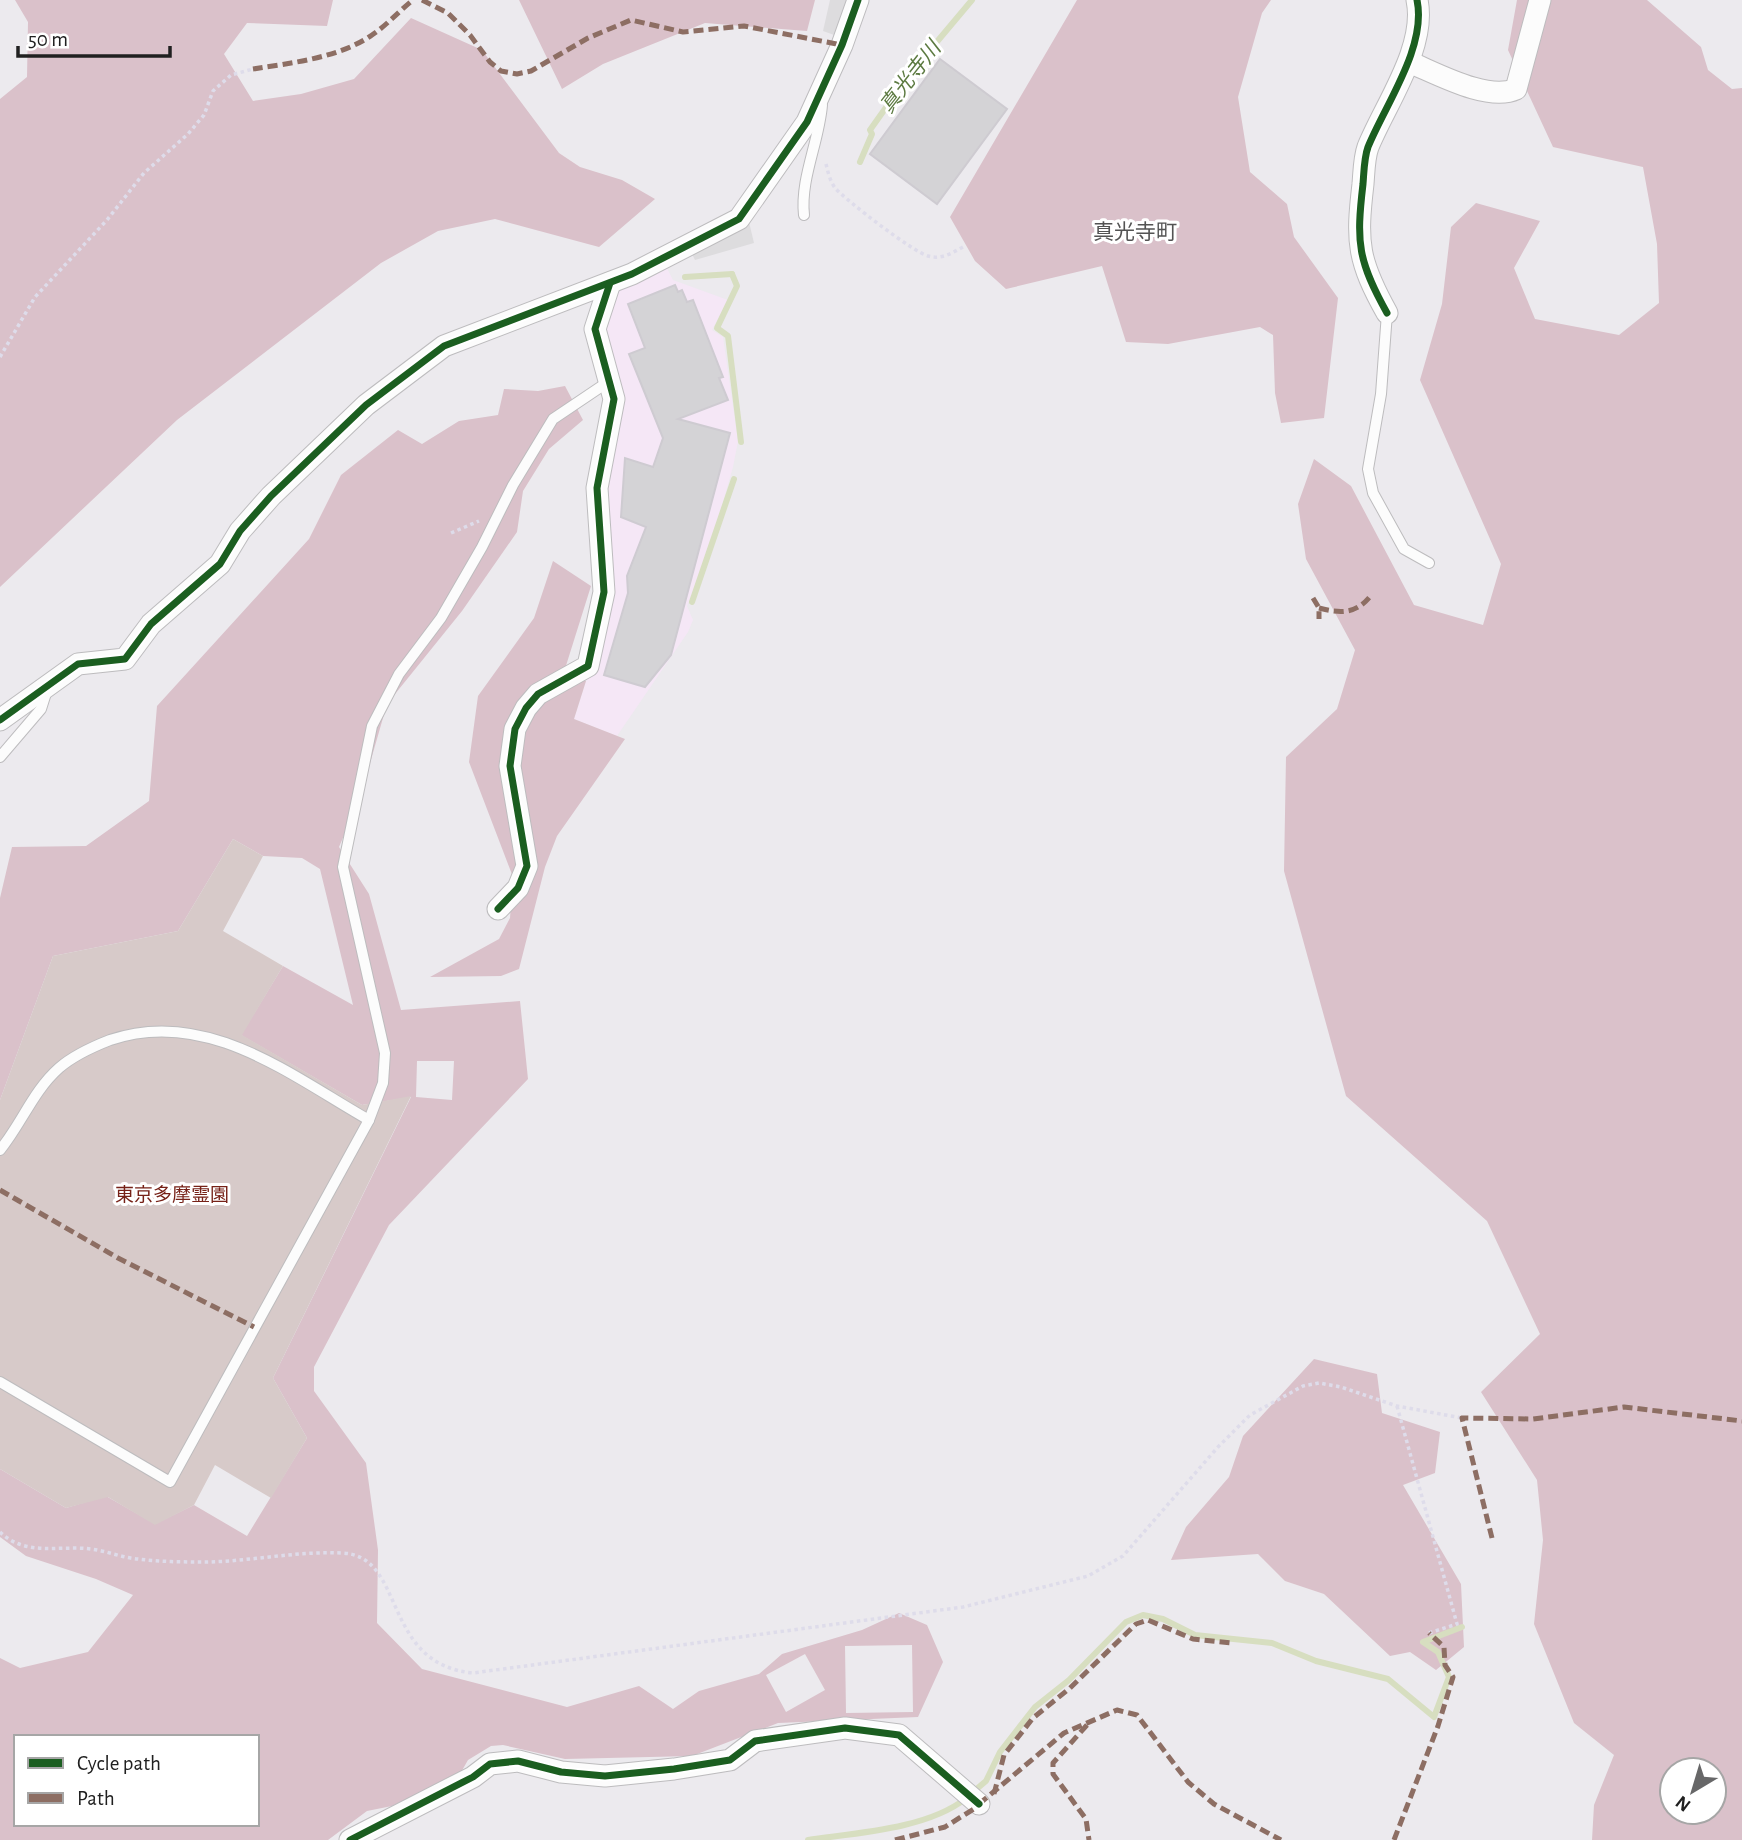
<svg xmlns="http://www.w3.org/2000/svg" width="1742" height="1840" font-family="'Alegreya Sans','Noto Sans JP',sans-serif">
<rect width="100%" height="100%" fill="#eceaee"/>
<polygon fill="#f5e7f6" points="667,268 673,280 728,300 712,330 723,337 738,441 733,467 712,540 687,606 693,620 688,632 617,736 574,719 586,681 596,668 615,590 608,489 625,395 607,345 607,320 611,300 619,289"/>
<g fill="#dac1ca" fill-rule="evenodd">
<polygon points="15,0 333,0 327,26 247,23 224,54 253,101 301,94 354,79 411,18 482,50 559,153 580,167 622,180 655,199 599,247 495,219 438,231 381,263 177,420 0,587 0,99 27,77 28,22"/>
<polygon points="519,0 815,0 807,31 705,23 603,64 562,89"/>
<polygon points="1077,0 1271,0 1262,13 1238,97 1250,172 1287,204 1294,237 1338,298 1324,418 1281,423 1275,393 1273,335 1260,327 1168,344 1126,342 1102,266 1006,289 975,261 950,217"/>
<path d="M 1517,0 L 1647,0 L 1701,47 L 1708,70 L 1732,89 L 1742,88 L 1742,1840 L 1592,1840 L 1594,1805 L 1614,1755 L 1574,1723 L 1534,1624 L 1543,1540 L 1537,1480 L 1481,1392 L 1540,1334 L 1487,1221 L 1346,1096 L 1284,871 L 1286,757 L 1337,709 L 1355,650 L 1306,559 L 1298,504 L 1314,459 L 1351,486 L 1414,605 L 1483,625 L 1501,564 L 1420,380 L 1442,304 L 1451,227 L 1476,203 L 1540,221 L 1514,268 L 1535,319 L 1619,335 L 1659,303 L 1657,244 L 1643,167 L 1553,147 L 1508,50 ZM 1672,1770 L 1714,1770 L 1714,1812 L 1672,1812 Z"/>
<path d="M 565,386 L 583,420 L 549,449 L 523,491 L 517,532 L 462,611 L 387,704 L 360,798 L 339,847 L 369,894 L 401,1010 L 520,1001 L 528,1079 L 389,1225 L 314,1367 L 314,1391 L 366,1463 L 378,1550 L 377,1623 L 422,1669 L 567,1707 L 639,1686 L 673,1709 L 699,1691 L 759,1674 L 782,1654 L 862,1630 L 899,1613 L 927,1625 L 943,1662 L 918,1717 L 778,1723 L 692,1756 L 565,1759 L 503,1745 L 491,1746 L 468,1760 L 460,1774 L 392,1806 L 367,1811 L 328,1840 L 0,1840 L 0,1658 L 20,1668 L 88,1652 L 133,1595 L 96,1579 L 26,1556 L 0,1537 L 0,1469 L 66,1508 L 106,1496 L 155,1524 L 194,1505 L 247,1536 L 307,1438 L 273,1378 L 411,1097 L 362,1105 L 241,1035 L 283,966 L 353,1005 L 320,869 L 302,858 L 263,856 L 233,839 L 178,931 L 53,956 L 0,1100 L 0,898 L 12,847 L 86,846 L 149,801 L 157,706 L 309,539 L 341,475 L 398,430 L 422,444 L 459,421 L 498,415 L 504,389 L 538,391 ZM 417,1061 L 454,1061 L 452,1100 L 416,1097 ZM 912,1645 L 913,1712 L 846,1713 L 845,1646 ZM 805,1654 L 825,1690 L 786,1712 L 766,1675 ZM 16,1737 L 257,1737 L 257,1824 L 16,1824 Z"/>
<polygon points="553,561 591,586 564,672 586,681 574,719 625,739 557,836 545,867 519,969 501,976 430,977 499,939 510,918 513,877 469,762 478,696 534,618"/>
<polygon points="1314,1359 1377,1374 1382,1413 1440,1432 1435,1473 1403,1485 1461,1584 1464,1647 1436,1670 1410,1652 1390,1656 1324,1594 1285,1581 1258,1554 1171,1560 1186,1527 1229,1477 1243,1436"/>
</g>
<polygon fill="#d7cac9" points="233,839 263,856 223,931 283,966 242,1035 362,1105 411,1096 273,1378 307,1438 271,1498 215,1465 194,1505 155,1525 108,1497 66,1508 0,1469 0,1100 53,956 178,931"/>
<g fill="#dddcde">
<polygon points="830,0 848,0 837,36 823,31"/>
<polygon points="749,222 754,243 695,260 691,252"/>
</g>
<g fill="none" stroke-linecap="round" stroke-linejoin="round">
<g stroke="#d7dec0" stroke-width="6">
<polyline points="860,162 872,134 870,130 909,75 972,0"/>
<polyline points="732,274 737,286 717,328 728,336 741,442"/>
<polyline points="685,277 732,274"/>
<polyline points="692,602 734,479"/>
<polyline points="973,1792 986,1781 1000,1752 1035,1707 1069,1680 1126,1622 1143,1615 1163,1619 1195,1635 1272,1643 1316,1661 1388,1679 1434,1717 1449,1677 1438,1652 1423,1642 1462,1627"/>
<path d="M 808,1840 C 855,1833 927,1829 965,1799"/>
</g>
</g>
<g fill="#d4d3d6" stroke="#cecbd1" stroke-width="2">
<polygon points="940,59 1007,109 937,204 870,154"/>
<polygon points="675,285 678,292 682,290 687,302 693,300 723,377 719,378 728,400 678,419 730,433 671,655 645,687 604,675 628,593 627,576 646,527 621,517 625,458 653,467 663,438 629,354 645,348 628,304"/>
</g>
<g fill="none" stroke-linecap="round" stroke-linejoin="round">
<defs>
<g id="service">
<path d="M 804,215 C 800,179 819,142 822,105"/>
<polyline points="1387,313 1381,394 1368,469 1373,493 1404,549 1429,563"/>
<polyline points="0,757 41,709 47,690"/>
<path d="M 0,1150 C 22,1123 33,1091 59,1068 C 74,1055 92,1047 110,1040 C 206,1007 290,1075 369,1120"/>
<polyline points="0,1382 170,1482 369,1120 383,1083 385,1053 343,867 372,726 399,674 441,618 482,547 513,485 553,419 608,382"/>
</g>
<g id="minor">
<path d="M 1409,62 C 1436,73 1488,102 1516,89 L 1540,0"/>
<path d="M 1387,313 C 1358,261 1356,243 1363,184 C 1364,172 1364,158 1368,147 C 1385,105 1427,47 1417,0"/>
<polyline points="0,720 78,664 125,659 151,624 220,564 240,531 271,496 366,405 444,346 632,274 739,219 807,122 842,45 858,0"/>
<polyline points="498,909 518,888 527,866 510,766 515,729 526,708 538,694 588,666 604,592 597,488 614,399 595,329 610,283"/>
<polyline points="350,1840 473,1777 490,1764 518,1761 561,1772 605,1776 674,1769 730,1760 755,1741 845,1728 899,1735 979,1804"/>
</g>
</defs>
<use href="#service" stroke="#bdbcbe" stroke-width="12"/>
<use href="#minor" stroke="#bdbcbe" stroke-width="23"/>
<g stroke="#dedcea" stroke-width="3.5" stroke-dasharray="3.5 3.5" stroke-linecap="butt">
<path d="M 826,164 C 828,172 830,182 836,189 C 847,201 913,252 928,256 C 941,260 952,253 963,247"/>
<polyline points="0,357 35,297 107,220 144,173 188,134 204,115 213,91 231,75 253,69"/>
<polyline points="451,533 479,521"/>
<polyline points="1397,1406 1457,1624 1429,1633"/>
<path d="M 0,1532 C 26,1557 59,1545 91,1549 C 107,1551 123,1558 138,1559 C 161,1562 185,1562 208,1562 C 252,1561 297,1551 341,1553 C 407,1554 380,1664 473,1673 L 963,1607 L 1088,1576 L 1123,1556 L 1218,1447 L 1250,1415 L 1303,1386 L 1319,1383 L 1341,1387 L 1397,1406 L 1462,1418"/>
</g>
<use href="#service" stroke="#fcfcfc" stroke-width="10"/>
<use href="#minor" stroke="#fcfcfc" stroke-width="21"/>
<g stroke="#8d6e63" stroke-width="5" stroke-dasharray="10 5" stroke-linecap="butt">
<polyline points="422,0 448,13 470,35 490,62 501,71 517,74 531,71 588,38 631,20 683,32 744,26 842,45"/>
<path d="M 253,69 C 291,63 339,58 372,35 C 387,25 399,11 413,0"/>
<polyline points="1313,598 1319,608 1319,619"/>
<path d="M 1319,608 C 1342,614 1357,614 1372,594"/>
<polyline points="0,1190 118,1258 254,1327"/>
<polyline points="1492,1538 1462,1418 1533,1419 1624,1407 1742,1421"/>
<polyline points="1087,1725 1053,1763 1053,1774 1086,1819 1089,1840"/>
<polyline points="994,1794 1004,1755 1033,1718 1070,1688 1136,1624 1148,1620 1193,1639 1233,1643"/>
<polyline points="979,1804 1064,1733 1117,1710 1137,1715 1188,1782 1214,1804 1281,1840"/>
<polyline points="895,1840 945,1827 980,1805"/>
<polyline points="1394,1840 1438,1726 1453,1677 1445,1665 1444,1647 1429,1633"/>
</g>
<defs>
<g id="cycleway">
<path d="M 1387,313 C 1358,261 1356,243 1363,184 C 1364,172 1364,158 1368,147 C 1385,105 1427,47 1417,0"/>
<polyline points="0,720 78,664 125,659 151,624 220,564 240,531 271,496 366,405 444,346 632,274 739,219 807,122 842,45 858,0"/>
<polyline points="498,909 518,888 527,866 510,766 515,729 526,708 538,694 588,666 604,592 597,488 614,399 595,329 610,283"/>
<polyline points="350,1840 473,1777 490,1764 518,1761 561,1772 605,1776 674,1769 730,1760 755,1741 845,1728 899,1735 979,1804"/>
</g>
</defs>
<use href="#cycleway" stroke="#fff" stroke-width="11"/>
<use href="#cycleway" stroke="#1b5e20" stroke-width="7"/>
</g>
<g text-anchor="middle" stroke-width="6" stroke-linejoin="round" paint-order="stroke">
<g font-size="19" fill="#762117" stroke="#fff">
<text x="172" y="1201">東京多摩霊園</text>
</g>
<g font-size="21" font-style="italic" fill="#5c7a41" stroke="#fff">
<text transform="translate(910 77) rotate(-52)" y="7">真光寺川</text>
</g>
<g font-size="21" fill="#535353" stroke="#fff">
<text x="1135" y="239">真光寺町</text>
</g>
</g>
<rect x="14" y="1735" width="245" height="91" fill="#ffffff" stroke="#a6a6a6" stroke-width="2"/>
<rect x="28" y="1758" width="35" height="10" fill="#1b5e20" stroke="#a6a6a6" stroke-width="2"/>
<text x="77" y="1770" font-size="21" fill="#202020">Cycle path</text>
<rect x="28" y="1793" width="35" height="10" fill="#8d6e63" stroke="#a6a6a6" stroke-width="2"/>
<text x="77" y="1805" font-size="21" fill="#202020">Path</text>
<g transform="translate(1693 1791) rotate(218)"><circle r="33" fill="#ffffff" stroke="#a6a6a6" stroke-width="2"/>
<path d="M0-5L12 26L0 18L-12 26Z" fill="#676768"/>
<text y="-10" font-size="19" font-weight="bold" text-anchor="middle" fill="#202020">N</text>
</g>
<path d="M18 46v10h152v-10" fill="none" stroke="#202020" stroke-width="3.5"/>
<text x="28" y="46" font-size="21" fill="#202020" stroke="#ffffff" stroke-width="5" paint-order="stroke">50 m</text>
</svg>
